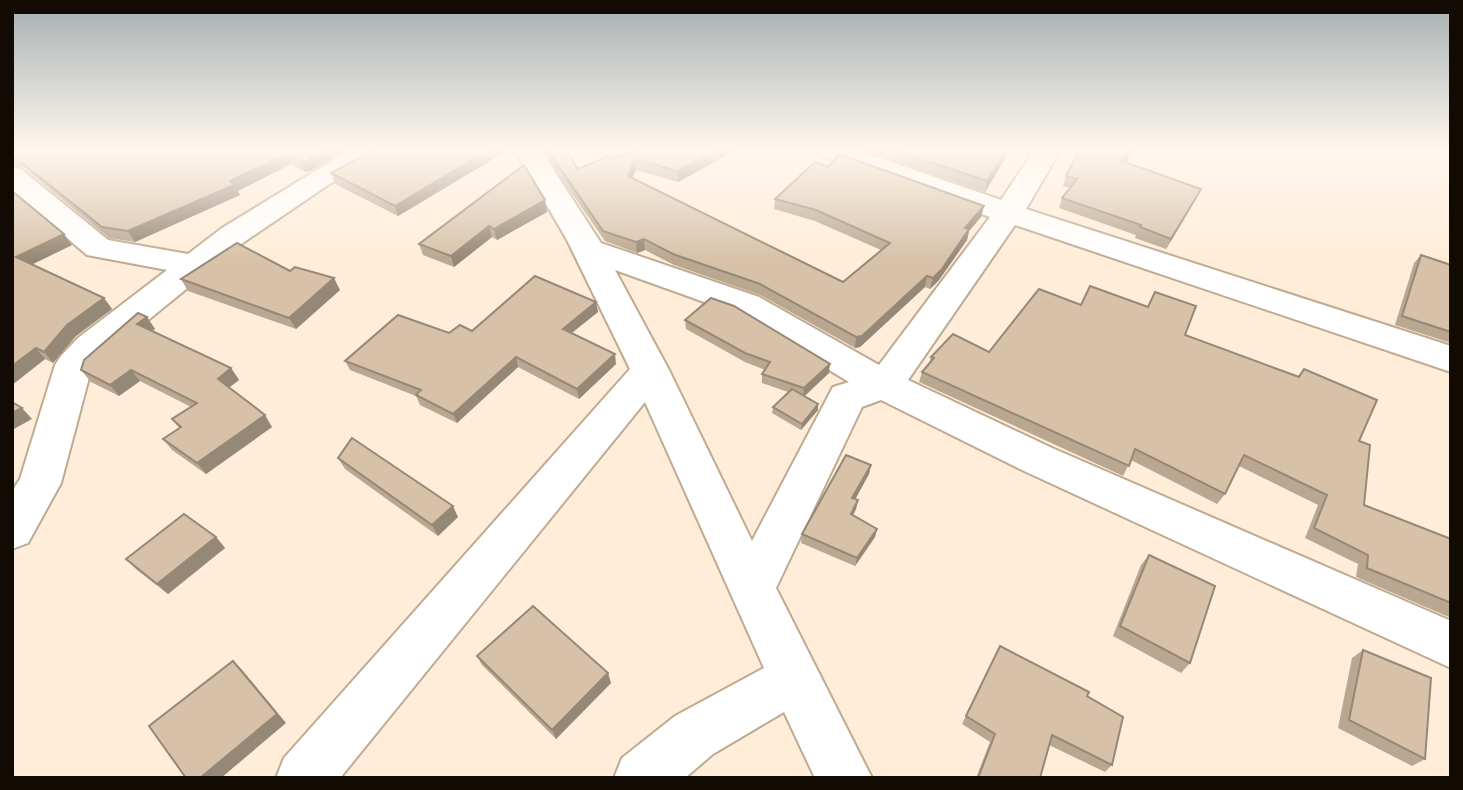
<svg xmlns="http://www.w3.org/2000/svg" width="1463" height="790" font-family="'Noto Sans',sans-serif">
<rect width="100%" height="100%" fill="#ffedd9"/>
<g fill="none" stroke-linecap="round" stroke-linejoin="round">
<defs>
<g id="street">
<polygon points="351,149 384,149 380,155 328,185 244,242 104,356 91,370 61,483 28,543 12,549 12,491 20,479 55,365 61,356 78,338 167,270 87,255 12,191 12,167 22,170 108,240 188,254 222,228"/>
<path d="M 514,149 L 540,149 L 601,243 L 759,297 L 879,365 L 990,217 L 819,155 L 816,149 L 854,149 L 1001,200 L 1035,149 L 1061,149 L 1026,209 L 1451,346 L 1451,372 L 1015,225 L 908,380 L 1052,448 L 1451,621 L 1451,668 L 1022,470 L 881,400 L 862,407 L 776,588 L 872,778 L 815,778 L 784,712 L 713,754 L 685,778 L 614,778 L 622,758 L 675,716 L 764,668 L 645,402 L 340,778 L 276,778 L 284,758 L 630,369 L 567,240 ZM 615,270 L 735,313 L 849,382 L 833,387 L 752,541 L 669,370 Z"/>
</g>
</defs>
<use href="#street" stroke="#bfaa92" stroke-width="4"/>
<use href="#street" fill="#fff" fill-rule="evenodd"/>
</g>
<g fill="#b9a791">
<polygon points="12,149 347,149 310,171 305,172 291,164 238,191 240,195 135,242 109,238 24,168 12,165"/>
<polygon points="375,149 510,149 398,216 335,184 331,173"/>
<polygon points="541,149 565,149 578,169 610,159 639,149 738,149 678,182 636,170 632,178 843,282 881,250 815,221 774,209 775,199 828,167 984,206 981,217 969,231 967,240 939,280 930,289 925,287 860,347 855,348 760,295 674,265 645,250 637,253 605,241"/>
<polygon points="860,149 1011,149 985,192"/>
<polygon points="1078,149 1137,149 1125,162 1201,189 1166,249 1135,238 1136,235 1059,208 1062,198 1070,188 1063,186 1066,176 1080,149"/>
<polygon points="12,191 72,245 32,264 104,298 112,309 76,336 53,363 45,359 12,385"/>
<polygon points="547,212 497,240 492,237 454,267 423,255 419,244"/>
<polygon points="1421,255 1451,265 1451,343 1395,325 1414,263"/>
<polygon points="290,271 340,290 296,329 188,291 181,279"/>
<polygon points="1155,292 1185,335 1298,376 1304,369 1359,441 1364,505 1451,539 1451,618 1356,577 1358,564 1305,538 1318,505 1239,466 1225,494 1217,504 1131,460 1123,476 919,382 922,372 929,364 931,357 989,352 1081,305 1148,307"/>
<polygon points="596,302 598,312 572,333 616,364 579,399 518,367 457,423 420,405 416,396 350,370 345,361 449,333 472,331"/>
<polygon points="147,317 155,329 152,331 231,368 239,380 229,387 272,427 206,474 172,450 163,439 179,428 172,419 191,407 140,381 119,396 91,382 81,370"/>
<polygon points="685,320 829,373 805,396 818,410 801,430 772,413 773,407 788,392 762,383 762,374 765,370 745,362 686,329"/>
<polygon points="338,458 458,517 438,536 345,469"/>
<polygon points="871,465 869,474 855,499 858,500 856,509 853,515 877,529 875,537 855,566 801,543 802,534"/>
<polygon points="216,537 225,548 168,594 137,570 126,559"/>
<polygon points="1149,555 1190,663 1181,673 1113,636 1141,565"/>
<polygon points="1363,650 1425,759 1412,766 1338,728 1352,658"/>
<polygon points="995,655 1087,696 1112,765 1105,772 1049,745 1040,778 976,778 990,742 962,724"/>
<polygon points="477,656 611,683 556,739 482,665"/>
</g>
<g fill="#968876">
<polygon points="326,149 347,149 310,171 305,172 301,162"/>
<polygon points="490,149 510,149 398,216 395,206"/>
<polygon points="719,149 738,149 678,182 677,171"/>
<polygon points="1007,149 1011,149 985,192 987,181"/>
<polygon points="1132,149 1137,149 1118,171 1122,161"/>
<polygon points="286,154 291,164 238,191 240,195 135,242 128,231"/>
<polygon points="635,159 636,170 629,186 628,176"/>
<polygon points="1201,189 1196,199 1166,249 1171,239"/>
<polygon points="545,200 547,212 497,240 494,229"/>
<polygon points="984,206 981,217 969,231 967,240 939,280 930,289 933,278 965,228"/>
<polygon points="489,226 492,237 454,267 451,256"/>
<polygon points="64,234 72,245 25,268 16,257"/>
<polygon points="644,239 645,250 637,253 636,242"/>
<polygon points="927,276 925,287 860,347 855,348 856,337"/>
<polygon points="334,278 340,290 296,329 289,318"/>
<polygon points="104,298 112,309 76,336 53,363 44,352 67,325"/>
<polygon points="596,302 598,312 565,338 563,329"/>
<polygon points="147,317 155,329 146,335 137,324"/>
<polygon points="36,348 45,359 12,385 12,366"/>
<polygon points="615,354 616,364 579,399 577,389"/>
<polygon points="516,357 518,367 457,423 453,414"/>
<polygon points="830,364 829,373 803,397 804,388"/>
<polygon points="231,368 239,380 226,390 218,379"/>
<polygon points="131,370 140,381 119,396 110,385"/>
<polygon points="818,404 818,410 801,430 802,424"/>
<polygon points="22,408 32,419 12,430 12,413"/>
<polygon points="265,415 272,427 206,474 197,463"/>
<polygon points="871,465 869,474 851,507 852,498"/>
<polygon points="858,500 856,509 849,522 851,514"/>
<polygon points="453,506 458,517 438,536 432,525"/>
<polygon points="877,529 875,537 855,566 857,558"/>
<polygon points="216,537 225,548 168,594 157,584"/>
<polygon points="233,661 243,671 286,723 221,778 200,778"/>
<polygon points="608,673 611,683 556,739 552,730"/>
</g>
<g fill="#d7c2a9" stroke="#968876" stroke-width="2">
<polygon points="12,149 326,149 306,161 301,162 286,154 230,181 234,185 128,231 102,227 16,158 12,156"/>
<polygon points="375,149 490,149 395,206 331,173"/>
<polygon points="547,149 565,149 578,169 606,157 610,159 639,149 719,149 677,171 635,159 628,176 843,282 890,243 816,210 775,199 815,162 828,167 839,154 984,206 965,228 969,229 942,269 933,278 927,276 862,336 856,337 760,284 673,254 644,239 636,242 603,231"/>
<polygon points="891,149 1007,149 987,181"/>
<polygon points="1080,149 1132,149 1122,161 1201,189 1171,239 1140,227 1141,225 1062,198 1077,179 1066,176"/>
<polygon points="524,165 545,200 494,229 489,226 451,256 419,244"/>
<polygon points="12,191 64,234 16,257 104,298 67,325 44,352 36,348 12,366"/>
<polygon points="237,243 290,271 295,267 334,278 289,318 181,279"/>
<polygon points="1421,255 1451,265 1451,332 1402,316"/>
<polygon points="535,276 596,302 563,329 615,354 577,389 516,357 453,414 416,395 421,390 345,361 398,315 449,333 460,325 472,331"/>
<polygon points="1090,286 1148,307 1155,292 1196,306 1185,335 1299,377 1304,369 1377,400 1359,441 1370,445 1364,505 1451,539 1451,603 1367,568 1368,555 1314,528 1327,495 1244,455 1225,494 1135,449 1129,466 922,372 934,358 931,357 953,334 989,352 1039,289 1081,305"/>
<polygon points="711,298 734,306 830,364 804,388 762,374 770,362 745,353 685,320"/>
<polygon points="138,313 147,317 137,324 231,368 218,379 265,415 197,463 163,439 181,427 172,419 197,403 131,370 110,385 81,370 84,360"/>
<polygon points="792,389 818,404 802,424 773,407"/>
<polygon points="12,402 22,408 12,413"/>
<polygon points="352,438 453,506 432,525 338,458"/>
<polygon points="846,455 871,465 852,498 858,500 851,514 877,529 857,558 802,534"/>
<polygon points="184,514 216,537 157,584 126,559"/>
<polygon points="1149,555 1215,586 1190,663 1120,626"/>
<polygon points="533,606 608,673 552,730 477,656"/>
<polygon points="1000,646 1089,692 1087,696 1123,717 1112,765 1052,735 1040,778 978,778 995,734 966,716"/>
<polygon points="1363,650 1431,678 1425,759 1349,720"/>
<polygon points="233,661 277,714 200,778 186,778 149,726"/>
</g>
<linearGradient id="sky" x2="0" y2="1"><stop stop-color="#a5afb1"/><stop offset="0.58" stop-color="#fff7ee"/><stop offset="1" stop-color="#fff7ee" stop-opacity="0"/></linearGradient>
<rect width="1463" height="259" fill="url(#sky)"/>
<rect width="1463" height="790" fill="none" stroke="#120b04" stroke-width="28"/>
</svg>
